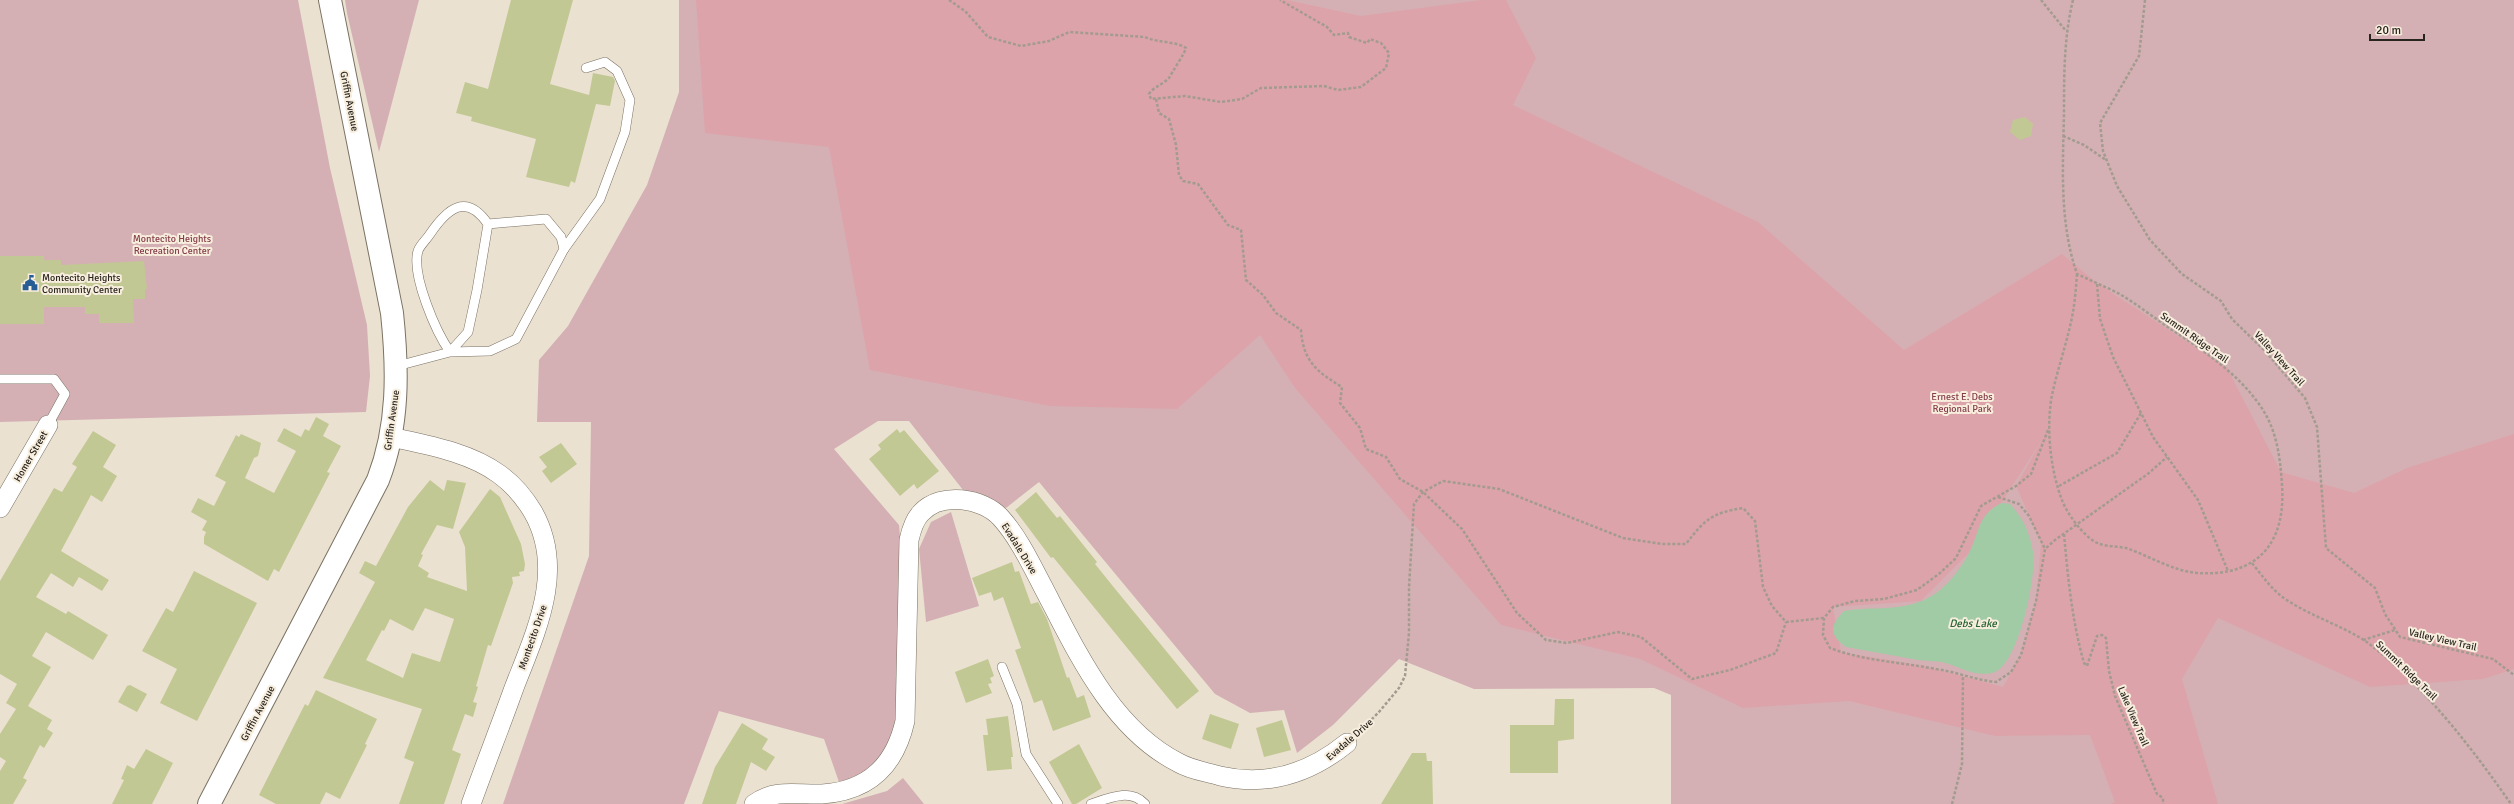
<svg xmlns="http://www.w3.org/2000/svg" width="2514" height="804" font-family="Signika,sans-serif">
<rect width="100%" height="100%" fill="#ebe1d1"/>
<g fill="#d4b0b4">
<polygon points="0,0 298,0 330,168 367,325 370,376 366,412 0,422"/>
<polygon points="345,0 419,0 379,152 347,13"/>
<polygon points="679,0 2514,0 2514,804 1671,804 1671,695 1654,688 1474,689 1399,659 1333,725 1297,753 1284,710 1250,713 1215,694 1039,482 1006,508 963,490 909,421 878,421 834,449 899,525 903,572 900,690 893,746 874,770 839,782 824,739 719,711 684,804 503,804 589,556 591,422 537,422 539,360 568,326 647,185 679,92"/>
<polygon points="951,512 979,606 926,622 919,549 931,522"/>
<polygon points="903,778 924,804 842,804 887,791"/>
</g>
<path fill="#dda3aa" fill-rule="evenodd" d="M 696,0 L 1287,0 L 1361,16 L 1481,0 L 1506,0 L 1536,58 L 1513,105 L 1758,222 L 1904,350 L 2062,254 L 2097,283 L 2227,368 L 2281,472 L 2354,493 L 2407,468 L 2514,434 L 2514,669 L 2483,679 L 2370,687 L 2218,618 L 2182,679 L 2218,804 L 2111,804 L 2115,802 L 2090,735 L 1995,736 L 1849,701 L 1743,708 L 1640,659 L 1501,625 L 1295,388 L 1260,335 L 1177,409 L 1050,406 L 870,370 L 829,147 L 705,133 ZM 2043,438 L 2016,486 L 2041,542 L 2036,601 L 2021,655 L 2003,687 L 1924,666 L 1841,652 L 1833,607 L 1921,601 L 1970,552 Z"/>
<path fill="#a0cba5" d="M 2001,503 L 2010,504 C 2023,518 2030,533 2033,552 C 2037,576 2018,668 1992,673 C 1973,677 1959,666 1942,662 C 1934,661 1926,661 1918,660 C 1894,656 1870,651 1846,647 C 1829,635 1829,626 1844,611 C 1872,606 1902,612 1928,598 C 1946,589 1960,570 1969,553 C 1980,531 1977,516 2001,503 Z"/>
<g fill="#c2c894" fill-rule="evenodd">
<polygon points="511,0 573,0 550,84 589,95 593,73 613,77 615,81 610,106 596,104 575,183 571,181 569,187 526,177 536,139 471,121 472,117 456,113 465,82 488,89"/>
<polygon points="2025,117 2033,124 2031,136 2020,140 2010,132 2013,120"/>
<polygon points="0,256 44,256 44,260 61,260 61,265 144,261 147,289 145,289 145,299 133,299 134,323 99,323 99,314 85,314 85,307 44,307 44,324 0,324"/>
<polygon points="316,417 329,424 323,436 341,446 327,472 330,473 279,572 274,569 268,581 204,544 204,537 206,532 202,530 207,521 191,512 198,498 214,506 226,482 215,476 236,435 239,437 241,434 261,443 258,456 254,458 245,478 274,493 296,451 277,441 284,428 301,437 305,429 309,431"/>
<polygon points="897,429 900,433 904,430 939,471 917,489 914,484 900,496 869,459 881,449 878,445"/>
<polygon points="93,431 116,445 103,467 117,476 102,502 91,495 61,551 109,580 102,591 79,577 73,587 51,573 36,597 66,614 68,611 108,635 93,660 46,632 32,656 51,667 28,706 52,720 47,729 53,733 44,748 40,745 23,778 27,780 13,804 0,804 0,771 6,761 0,757 0,734 16,709 6,703 17,684 0,674 0,581 54,488 62,492 77,467 72,464"/>
<polygon points="561,443 577,464 551,483 542,471 547,467 539,457"/>
<path d="M 430,480 L 444,491 L 447,480 L 466,483 L 453,529 L 437,525 L 421,554 L 423,555 L 418,566 L 429,573 L 427,577 L 467,591 L 465,547 L 459,532 L 490,489 L 500,497 L 521,544 L 525,564 L 524,571 L 519,572 L 520,576 L 512,577 L 513,583 L 491,646 L 488,645 L 476,686 L 478,687 L 473,702 L 477,703 L 473,717 L 465,714 L 452,750 L 461,754 L 444,804 L 399,804 L 414,762 L 404,758 L 422,709 L 323,678 L 375,582 L 359,573 L 365,561 L 376,566 L 408,507 ZM 425,608 L 454,619 L 440,662 L 412,653 L 403,678 L 366,660 L 382,630 L 384,631 L 390,619 L 413,631 Z"/>
<polygon points="1036,492 1057,518 1060,516 1097,562 1095,564 1116,590 1199,691 1177,709 1053,557 1051,558 1015,510"/>
<polygon points="1012,562 1015,572 1019,571 1031,604 1038,602 1047,619 1067,678 1069,677 1077,698 1084,695 1091,717 1053,731 1042,700 1034,703 1015,650 1021,648 1003,597 994,601 991,592 979,596 972,578"/>
<polygon points="194,571 257,603 197,721 160,703 177,669 142,651 166,608 173,612"/>
<polygon points="988,659 994,676 990,678 992,683 988,684 992,693 966,703 955,672"/>
<polygon points="130,685 147,694 137,712 118,702 127,686"/>
<polygon points="316,690 377,719 365,744 367,745 340,799 326,792 320,804 276,804 259,795 305,704 308,706"/>
<polygon points="1555,699 1574,699 1574,739 1558,741 1558,773 1510,773 1510,725 1554,725"/>
<polygon points="1210,714 1239,724 1231,749 1202,739"/>
<polygon points="1008,716 1013,757 1011,757 1012,769 987,771 983,735 988,735 986,719"/>
<polygon points="1282,720 1291,750 1264,757 1256,728"/>
<polygon points="742,723 768,739 762,749 775,757 766,771 751,762 736,804 702,804 715,767"/>
<polygon points="1079,744 1102,788 1076,804 1072,804 1049,762"/>
<polygon points="146,749 173,763 152,804 112,804 124,780 121,779 127,765 134,769"/>
<polygon points="1412,753 1426,753 1427,761 1432,761 1433,804 1381,804"/>
</g>
<g fill="none" stroke-linecap="round" stroke-linejoin="round">
<defs>
<g id="service">
<polyline points="564,249 600,199 625,132 630,100 617,71 605,62 586,68"/>
<path d="M 397,366 L 450,352 L 468,332 L 477,290 L 488,224 C 466,192 447,209 430,234 C 427,239 420,245 418,251 C 411,275 436,332 450,352 L 490,351 L 516,339 L 564,249 L 561,237 L 546,219 L 488,224"/>
<polyline points="0,379 54,379 65,394 48,425"/>
<polyline points="1002,667 1017,704 1026,754 1058,804"/>
<path d="M 1091,804 C 1109,798 1130,788 1145,804"/>
</g>
<g id="minor">
<path d="M 391,437 C 427,445 469,452 499,474 C 513,484 524,497 533,512 C 566,570 536,631 514,688 C 500,727 485,765 471,804"/>
<polyline points="0,508 48,425"/>
<path d="M 754,804 C 776,788 797,795 822,794 C 869,791 895,765 905,721 L 909,540 C 911,531 914,520 921,513 C 941,491 983,498 1001,518 C 1018,537 1030,562 1042,585 C 1076,650 1111,729 1179,763 C 1191,770 1207,772 1220,776 C 1268,787 1310,773 1347,743"/>
</g>
<path id="tertiary" d="M 209,804 L 378,480 C 399,426 398,370 392,313 L 330,0"/>
</defs>
<use href="#service" stroke="#797162" stroke-width="10"/>
<use href="#minor" stroke="#797162" stroke-width="20"/>
<use href="#tertiary" stroke="#797162" stroke-width="24"/>
<g stroke="#a39b8f" stroke-width="2.5" stroke-dasharray="3 2" stroke-linecap="butt">
<path d="M 949,0 L 965,11 L 988,37 L 1021,46 L 1049,41 L 1069,32 L 1145,37 C 1158,43 1175,41 1186,48 C 1186,51 1171,74 1169,78 C 1164,83 1157,86 1151,91 L 1149,94 L 1151,99 L 1185,96 L 1221,102 L 1242,99 L 1261,88 L 1324,86 L 1338,90 L 1361,87 L 1386,68 L 1389,53 L 1381,43 L 1370,39 L 1367,43 L 1349,37 L 1348,33 L 1334,35 L 1327,27 L 1280,0"/>
<polyline points="2041,0 2066,31"/>
<path d="M 2073,0 C 2064,37 2064,74 2064,112 C 2063,166 2059,222 2077,274 C 2090,280 2103,286 2116,292 C 2136,303 2154,318 2172,330 C 2204,351 2237,373 2259,404 C 2277,429 2280,456 2282,485 C 2286,543 2258,577 2197,573 C 2174,571 2151,557 2129,549 C 2120,546 2109,547 2100,544 C 2086,540 2067,514 2062,500 C 2050,469 2046,427 2052,395 C 2058,367 2068,340 2073,312 C 2075,300 2076,287 2077,274"/>
<polyline points="2145,0 2139,56 2100,123 2103,151 2117,186 2150,240 2182,274 2221,301 2232,319 2265,351 2305,398 2317,427 2326,548 2375,588 2385,614 2400,637 2493,659 2514,675"/>
<path d="M 1156,99 L 1159,113 L 1169,119 L 1176,145 L 1179,175 L 1183,181 L 1198,184 L 1228,225 L 1241,230 L 1246,280 L 1263,295 L 1276,313 L 1301,330 C 1303,361 1317,372 1342,387 L 1340,403 L 1360,428 L 1366,449 L 1386,457 L 1400,479 L 1423,492 L 1462,529 L 1517,613 L 1546,640 L 1567,643 L 1618,632 L 1641,637 L 1692,679 L 1730,670 L 1776,653 L 1786,622"/>
<polyline points="2063,136 2084,145 2106,160"/>
<polyline points="2097,284 2100,319 2113,357 2153,437 2198,500 2228,571"/>
<path d="M 2048,430 L 2031,474 L 2016,486 L 1981,506 L 1956,558 L 1940,573 L 1917,590 L 1884,599 L 1855,601 L 1833,607 L 1824,618 L 1823,635 L 1830,648 C 1864,661 1900,662 1936,669 C 1957,672 1975,680 1996,682 L 2011,672 L 2021,655 L 2036,601 L 2045,549 L 2055,540 L 2149,473 L 2167,457"/>
<polyline points="2059,486 2117,453 2141,413"/>
<polyline points="1998,497 2019,504 2029,516 2045,549"/>
<path d="M 2064,534 C 2068,578 2072,621 2084,663 L 2087,666 L 2097,636 L 2102,635 L 2106,638 L 2109,671 L 2115,696 L 2157,794 L 2163,798 L 2163,804"/>
<path d="M 2252,563 C 2264,578 2274,593 2290,602 C 2315,618 2344,626 2368,643 C 2423,684 2472,748 2511,804"/>
<polyline points="2363,640 2395,630"/>
<path d="M 1361,730 L 1379,712 L 1399,688 L 1405,676 L 1409,633 L 1409,587 L 1414,504 L 1423,492 L 1443,481 L 1499,489 L 1623,538 L 1662,544 L 1686,544 C 1705,519 1712,513 1743,508 L 1755,521 L 1763,587 L 1772,606 L 1786,622 L 1824,618"/>
<polyline points="1952,804 1962,764 1963,675"/>
</g>
<use href="#service" stroke="#fff" stroke-width="9"/>
<use href="#minor" stroke="#fff" stroke-width="19"/>
<use href="#tertiary" stroke="#fff" stroke-width="22"/>
</g>
<defs>
<symbol id="civic-bare" viewBox="-9 -9 18 18"><path d="M-.6-6.5H3V-4.5H.6V-3L4-1V1h2V6H-6V1h2V-1L-.6-3ZM-1.2 2.5V6h2.4V2.5Z" fill="#265d95" stroke="#f8eede" stroke-width="2.5" paint-order="stroke"/></symbol>
</defs>
<g fill-rule="evenodd">
<use href="#civic-bare" x="19" y="272" width="22" height="22"/>
</g>
<g text-anchor="middle" stroke-width="4" stroke-linejoin="round" paint-order="stroke">
<g font-size="10" fill="#28241e" stroke="#f8eede">
<text transform="translate(350 101) rotate(79)" y="4">Griffin Avenue</text>
<text transform="translate(2195 337) rotate(35)" y="4">Summit Ridge Trail</text>
<text transform="translate(2280 358) rotate(48)" y="4">Valley View Trail</text>
<text transform="translate(391 420) rotate(-82)" y="4">Griffin Avenue</text>
<text transform="translate(30 456) rotate(-60)" y="4">Homer Street</text>
<text transform="translate(1020 548) rotate(58)" y="4">Evadale Drive</text>
<text transform="translate(532 637) rotate(-71)" y="4">Montecito Drive</text>
<text transform="translate(2443 639) rotate(13)" y="4">Valley View Trail</text>
<text transform="translate(2407 670) rotate(44)" y="4">Summit Ridge Trail</text>
<text transform="translate(257 713) rotate(-62)" y="4">Griffin Avenue</text>
<text transform="translate(2134 716) rotate(67)" y="4">Lake View Trail</text>
<text transform="translate(1349 739) rotate(-41)" y="4">Evadale Drive</text>
</g>
<g font-size="10" fill="#853d4a" stroke="#f8eede">
<text x="172" y="242">Montecito Heights<tspan x="172" dy="12">Recreation Center</tspan></text>
<text x="1962" y="400">Ernest E. Debs<tspan x="1962" dy="12">Regional Park</tspan></text>
</g>
<g font-size="10" fill="#28241e" stroke="#f8eede" text-anchor="start">
<text x="42" y="281">Montecito Heights<tspan x="42" dy="12">Community Center</tspan></text>
</g>
<g font-size="11" font-style="italic" fill="#266433" stroke="#f8eede">
<text x="1973" y="627">Debs Lake</text>
</g>
</g>
<path d="M2370 34v6h54v-6" fill="none" stroke="#28241e" stroke-width="2"/>
<text x="2376" y="34" font-size="12" fill="#28241e" stroke="#f8eede" stroke-width="3" paint-order="stroke">20 m</text>
</svg>
